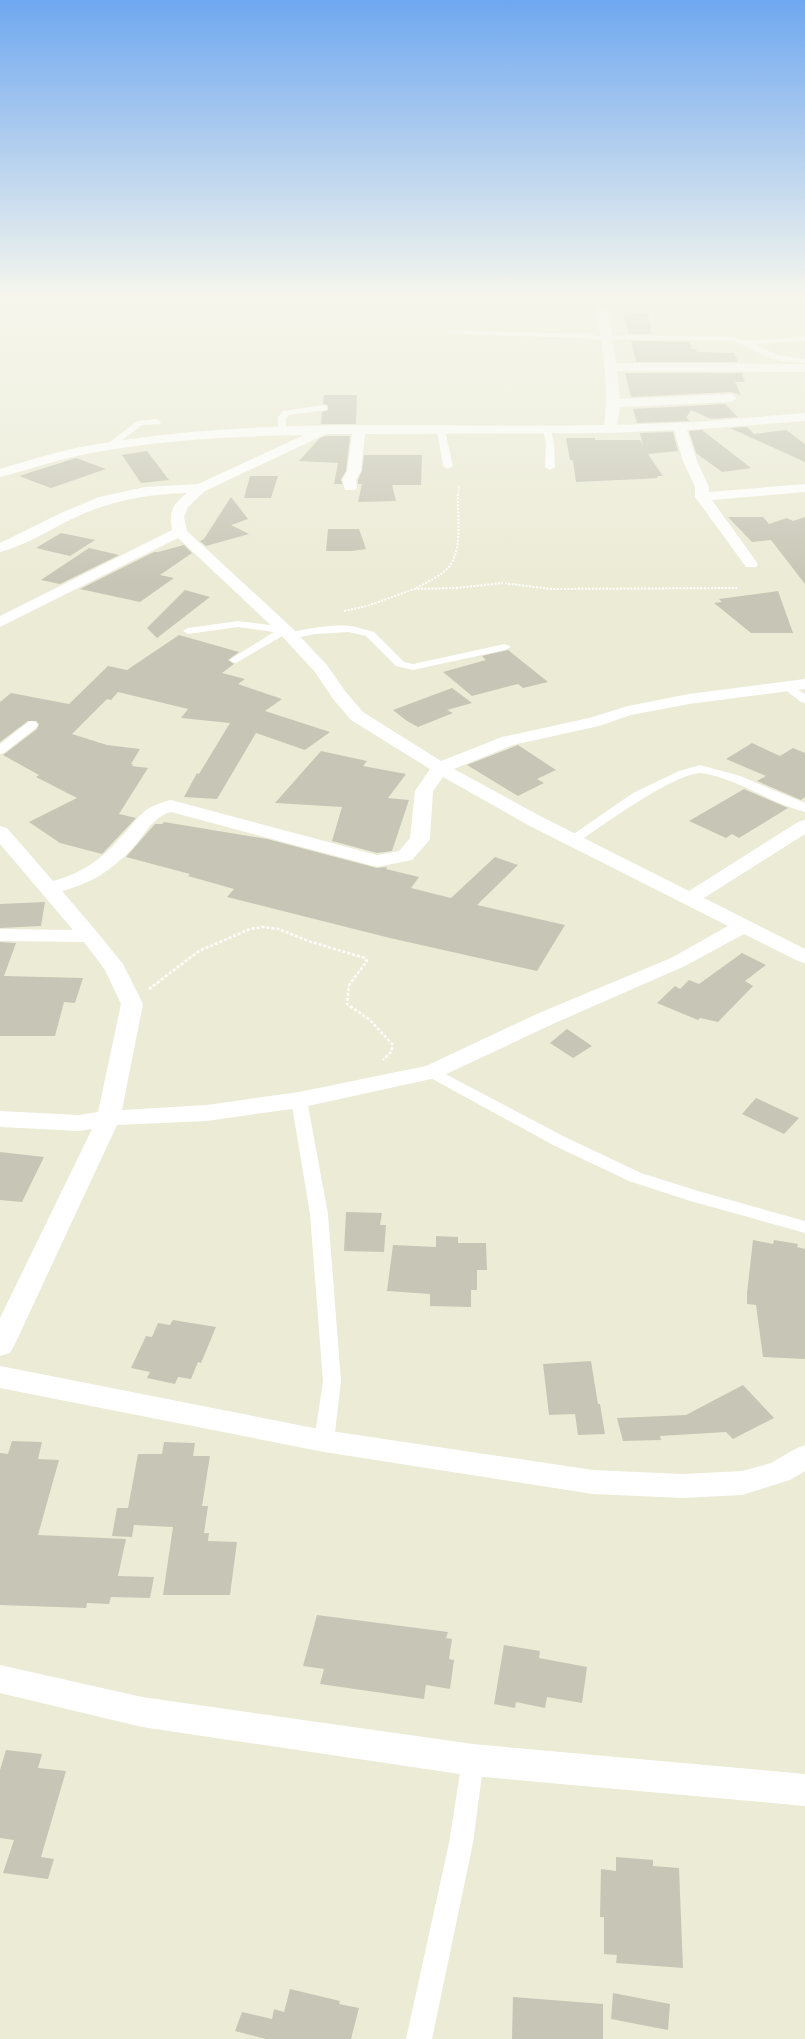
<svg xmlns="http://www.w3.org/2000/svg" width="805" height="2039" font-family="Karla,sans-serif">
<rect width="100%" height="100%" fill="#ecebd6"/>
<g fill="#c7c6b6">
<polygon points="623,312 648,313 652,334 629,334"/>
<polygon points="631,341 690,342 692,349 696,349 697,352 734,353 738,362 636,362"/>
<polygon points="625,373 742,373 745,382 735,382 741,395 731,392 631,397"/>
<polygon points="324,395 357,395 356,424 321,424 322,412 328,410 328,405 323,404"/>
<polygon points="725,404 738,417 711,419 691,410 686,418 690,421 637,423 633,409"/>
<polygon points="747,427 754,434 786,430 805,444 805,462 730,428"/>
<polygon points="702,430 751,468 722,472 696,453 689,431"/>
<polygon points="673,432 678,451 648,454 663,476 657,476 658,478 641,479 576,482 573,460 570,460 566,438 595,438 595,440 640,440 643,446 640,433"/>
<polygon points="326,436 350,436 346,471 341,479 342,484 334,484 338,463 299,461 320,438"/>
<polygon points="147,451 169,480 141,483 122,455"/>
<polygon points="364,455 422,455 421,485 392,485 396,501 358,502 362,484 358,484 358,480 362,471"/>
<polygon points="76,458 106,469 51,488 19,476"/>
<polygon points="250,476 278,476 271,498 244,498"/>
<polygon points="231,497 248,519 231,525 249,534 206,546 200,541 204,539"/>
<polygon points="728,517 763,517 769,524 787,518 793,521 805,517 805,584 771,540 752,542"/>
<polygon points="328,529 359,529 366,549 352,551 326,551"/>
<polygon points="61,533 95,540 70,556 36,548"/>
<polygon points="184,545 192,553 160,575 174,578 140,602 80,589 154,552 158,552"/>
<polygon points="89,548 119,555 60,584 41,580"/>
<polygon points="185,590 210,597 157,638 147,628"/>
<polygon points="778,591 793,633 751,633 714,603 722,602 719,599"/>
<polygon points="179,635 239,652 228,660 234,664 222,673 245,679 238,684 282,699 265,711 330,732 305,750 256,733 217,799 184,797 197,773 199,774 230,723 181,718 188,709 118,692 111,700 107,699 72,734 107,745 140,749 131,764 133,764 132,766 148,768 119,814 136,818 102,854 60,843 29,822 77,798 36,777 39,775 3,755 37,729 39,724 36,721 28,721 0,742 0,702 11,693 69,704 108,666 127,670"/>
<polygon points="508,650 548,682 523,688 518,684 472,696 443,672 486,660 482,656"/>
<polygon points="452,688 472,703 447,710 453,713 418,727 407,721 393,710"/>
<polygon points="752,743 780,756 793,748 805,753 805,797 801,800 757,781 766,776 726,759"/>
<polygon points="518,745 556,770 537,779 544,783 518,796 467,765"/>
<polygon points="321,751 367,761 363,766 406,774 388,798 409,800 392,851 377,853 332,841 342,807 275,803"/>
<polygon points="744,789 788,808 739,838 732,834 726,838 689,821"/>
<polygon points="164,822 267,839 377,868 387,867 386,869 419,877 411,888 451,898 495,857 518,865 477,905 565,925 537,971 390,938 227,897 234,889 188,876 190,874 126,857 155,824 162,824"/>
<polygon points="45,902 41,926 0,928 0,904"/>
<polygon points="0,942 16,943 4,976 83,978 75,1003 64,1002 55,1036 0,1036"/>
<polygon points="742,953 766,965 745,981 753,986 718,1022 700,1018 698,1020 657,1003 675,986 680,989 689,980 699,984"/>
<polygon points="567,1029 592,1046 573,1058 550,1043"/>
<polygon points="756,1098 799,1118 784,1134 742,1114"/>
<polygon points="0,1152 44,1157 22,1202 0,1200"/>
<polygon points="346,1212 382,1213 380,1225 386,1225 384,1252 344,1251"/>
<polygon points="436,1236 458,1237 458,1243 486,1243 487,1270 477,1270 477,1290 471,1290 471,1307 430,1306 430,1294 387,1291 393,1245 436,1247"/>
<polygon points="753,1240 773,1244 774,1240 798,1244 797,1247 805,1249 805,1359 763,1357 756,1305 747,1304 747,1293"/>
<polygon points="173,1320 216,1327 201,1363 198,1362 191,1379 178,1377 175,1384 147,1378 150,1372 131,1368 146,1336 152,1337 158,1323 170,1325"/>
<polygon points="591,1361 598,1404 600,1404 605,1434 578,1435 575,1414 549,1415 543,1364"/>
<polygon points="743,1385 774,1418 733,1439 726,1432 660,1436 661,1440 623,1441 617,1418 686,1415"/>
<polygon points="12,1441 42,1442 38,1459 59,1460 38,1535 126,1539 118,1576 154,1577 150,1598 111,1597 109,1604 87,1603 86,1608 0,1605 0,1453 8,1454"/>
<polygon points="164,1442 195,1443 193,1456 210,1456 202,1506 208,1506 204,1533 209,1533 208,1541 237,1542 230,1595 163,1595 173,1527 134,1525 132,1537 112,1536 117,1508 128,1508 138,1454 162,1454"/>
<polygon points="317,1615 448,1632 446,1638 452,1639 449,1659 454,1660 450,1689 426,1685 424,1699 320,1684 324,1669 303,1666"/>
<polygon points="504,1645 540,1651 539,1658 587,1667 582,1703 547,1697 545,1708 516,1702 515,1708 494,1704"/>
<polygon points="6,1750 42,1754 38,1768 66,1771 41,1857 54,1859 48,1879 3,1873 14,1840 0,1838 0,1770"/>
<polygon points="616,1857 653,1860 653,1866 679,1868 683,1968 616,1963 617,1955 604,1954 604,1917 600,1917 601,1869 616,1871"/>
<polygon points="290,1989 340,2001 339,2004 359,2008 351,2039 266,2039 235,2031 242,2012 272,2019 274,2009 284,2012"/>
<polygon points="613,1993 670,2004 668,2030 611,2019"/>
<polygon points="513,1997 603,2004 603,2039 512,2039"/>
</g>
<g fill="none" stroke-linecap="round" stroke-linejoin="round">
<polyline stroke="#fff" stroke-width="1.5" stroke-dasharray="1.5 1" stroke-linecap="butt" points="458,495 459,486"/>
<g stroke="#fff" stroke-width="2" stroke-dasharray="2 1.5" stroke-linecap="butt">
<path d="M 416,588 C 426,583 437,578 446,570 C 464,553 457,517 458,494"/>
<polyline points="344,611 367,606 414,589 456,588 502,583 551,589 737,588"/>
</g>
<polyline stroke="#fff" stroke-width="2.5" stroke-dasharray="3 2" stroke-linecap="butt" points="149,989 199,951 250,929 262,927 279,929 308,941 365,958 367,961 349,985 347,1004 370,1020 392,1044 392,1051 383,1060"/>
<g fill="#fff" fill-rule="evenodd">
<path d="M 448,330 L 587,334 L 605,337 L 624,335 L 732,337 L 746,340 L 805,337 L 805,341 L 754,344 L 778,355 L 805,359 L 805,363 C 795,362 783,362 773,359 C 758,354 747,345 732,341 L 624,339 L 605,341 L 587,338 L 451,334 L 447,332 Z"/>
<polygon points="324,405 327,406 327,410 289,415 286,418 286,432 282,435 278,432 278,417 283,411"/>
<polygon points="157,419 161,422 160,424 142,425 112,448 106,448 105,446 137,421"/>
<polygon points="441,427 445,430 453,466 448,469 443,466 437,430"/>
<polygon points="547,427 551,430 554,443 555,467 550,470 545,467 546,443 543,430"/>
<path d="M 238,621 L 285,627 L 290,630 L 288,633 C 307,629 330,624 350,626 C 358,627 366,630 374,632 L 404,662 L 413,664 L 505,644 L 511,647 L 505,650 L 413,670 L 396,666 L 366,636 L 349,632 L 316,634 L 289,639 L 285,638 L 284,635 L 236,663 L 232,662 L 230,660 L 232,658 L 274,632 L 238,627 L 188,634 L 183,631 L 188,628 Z"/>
<polygon points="788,684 805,694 805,703 801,702 784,689 782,687 784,685"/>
<polygon points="32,721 36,722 38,725 36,728 4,753 0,754 0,744 28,722"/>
<path d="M 700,765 L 740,776 L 805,803 L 805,812 C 770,803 738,779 702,773 C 679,770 598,828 577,843 L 572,844 L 565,840 L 633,793 L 679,771 Z"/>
<polygon points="432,1067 565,1137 641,1173 698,1191 805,1221 805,1233 687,1200 629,1181 553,1145 427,1076 424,1072 427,1068"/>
<polygon points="299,1095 305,1096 307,1100 328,1214 341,1381 334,1441 331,1446 324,1449 317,1446 314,1441 323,1381 310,1214 291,1100 293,1096"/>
<polygon points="473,1749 481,1752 484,1760 473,1843 432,2039 406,2039 449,1843 462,1760 465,1752"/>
</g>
<g fill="#fff" fill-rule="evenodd">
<path d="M 602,307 L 608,310 L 616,363 L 805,364 L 805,372 L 617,371 L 620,399 L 731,394 L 737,398 L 731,402 L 620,407 L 617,425 L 697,422 L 805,413 L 805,421 L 687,430 L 697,461 L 709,487 L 709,492 L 805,484 L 805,492 L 712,500 L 758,564 L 756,567 L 746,567 L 695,497 L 695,487 L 683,461 L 674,430 L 610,433 L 365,434 L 361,471 L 356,480 L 357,487 L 355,490 L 345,490 L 342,480 L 347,471 L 352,434 L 326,434 L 205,491 L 188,507 L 184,517 L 187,531 L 291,627 L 327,665 L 345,691 L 363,712 L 441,761 L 502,737 L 589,718 L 628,706 L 689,694 L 805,679 L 805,689 L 689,704 L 631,715 L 599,726 L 513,745 L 454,769 L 542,817 L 689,891 L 798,822 L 805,820 L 805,834 L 704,898 L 805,949 L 805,963 L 798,961 L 744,934 L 685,966 L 555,1023 L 440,1077 L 299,1108 L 207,1121 L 117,1125 L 14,1346 L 10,1353 L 0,1356 L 0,1318 L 92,1129 L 79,1131 L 0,1127 L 0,1111 L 79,1115 L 98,1112 L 121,1004 L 105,970 L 84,942 L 0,941 L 0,929 L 73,930 L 0,844 L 0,826 L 7,828 L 53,881 C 80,874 101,860 119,839 C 140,818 139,808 171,800 L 377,855 L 399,851 L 410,838 L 415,791 L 430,769 L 351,720 L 333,699 L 315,672 L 279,633 L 178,538 L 0,627 L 0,616 L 172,530 C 169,511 172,505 187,493 C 146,494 109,501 72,519 C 49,530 25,546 0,552 L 0,543 L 63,512 L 99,497 L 145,487 L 198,484 L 304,435 C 233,436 162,440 91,453 C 60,459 31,469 0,477 L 0,469 C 30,460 61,450 92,445 C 260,415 434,429 604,425 C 610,386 602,348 596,310 ZM 443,777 L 528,825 L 728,926 L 671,958 L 539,1013 L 426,1066 L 299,1092 L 207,1105 L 122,1110 L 143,1004 L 123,964 L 97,932 L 62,891 C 90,884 111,871 132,849 C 144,836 152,817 171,812 L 377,867 L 412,860 L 427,843 L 430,839 L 433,791 Z"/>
<polygon points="0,1366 324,1430 593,1470 683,1474 742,1471 771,1463 795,1449 805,1445 805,1471 790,1480 742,1495 683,1498 593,1494 324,1452 0,1388"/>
<polygon points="0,1665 142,1697 473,1744 805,1774 805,1806 473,1776 142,1727 0,1693"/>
</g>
</g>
<linearGradient id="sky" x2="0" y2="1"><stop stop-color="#6fa8f0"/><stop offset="0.51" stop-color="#f6f6ed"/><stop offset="1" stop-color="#f6f6ed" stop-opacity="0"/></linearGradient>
<rect width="805" height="581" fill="url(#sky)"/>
</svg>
